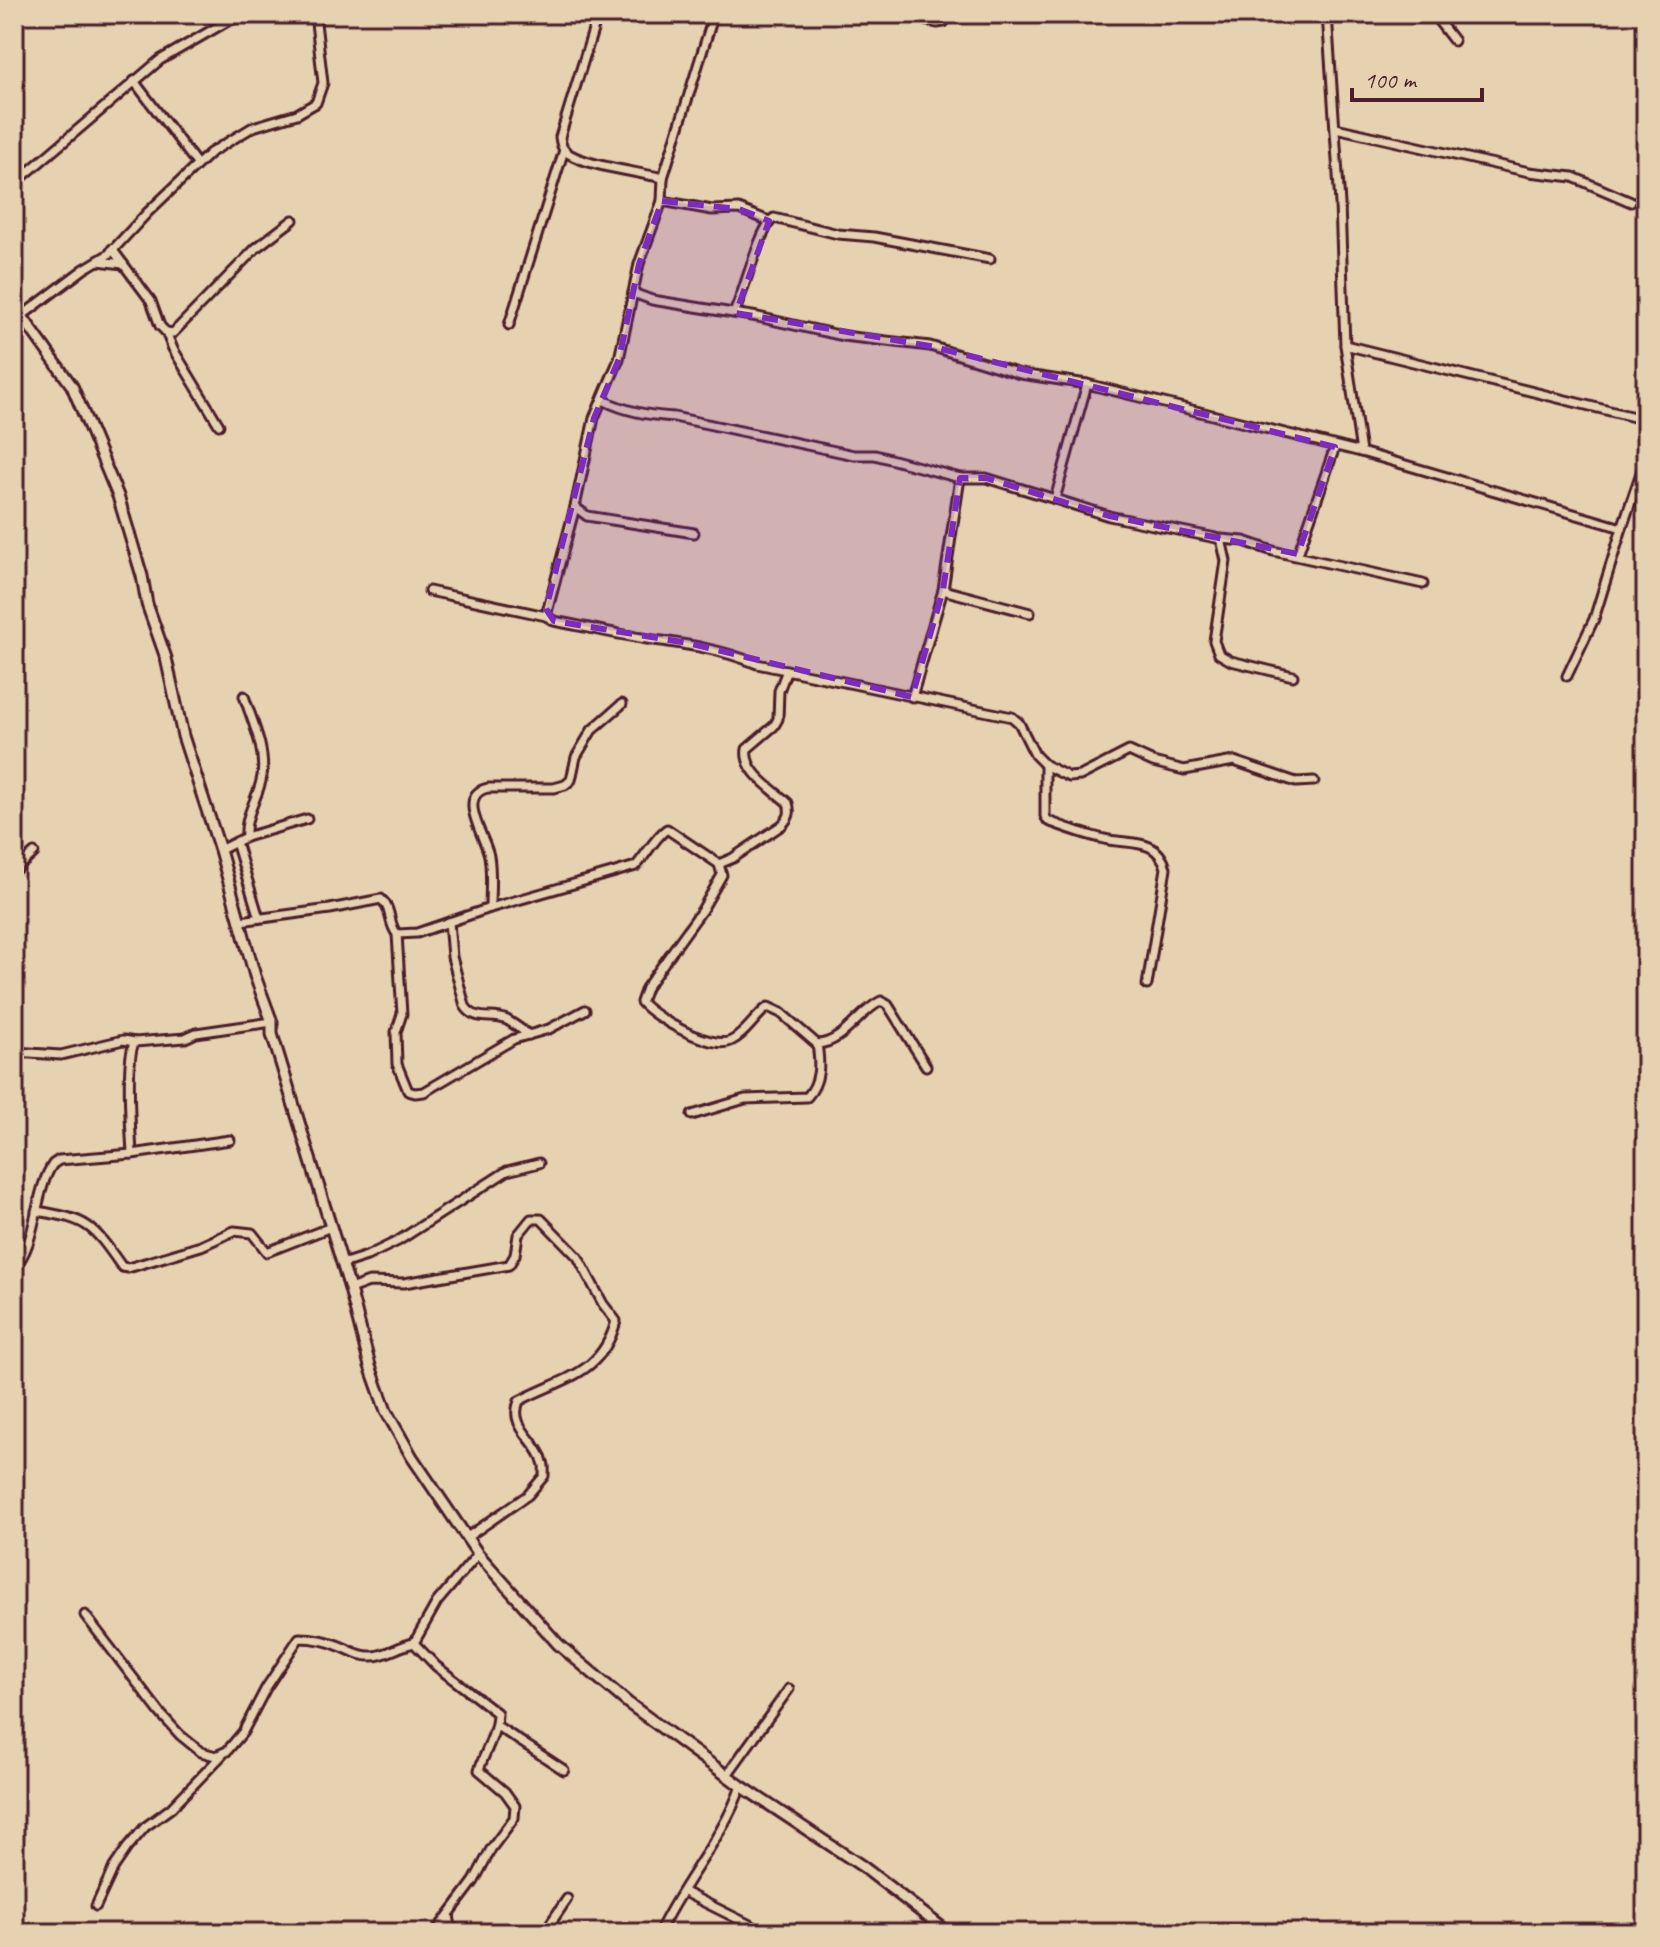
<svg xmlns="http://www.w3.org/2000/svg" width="1660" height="1947" font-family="Caveat,sans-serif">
<rect width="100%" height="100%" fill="#e6d2b0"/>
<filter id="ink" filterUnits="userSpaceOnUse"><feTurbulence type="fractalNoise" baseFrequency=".0125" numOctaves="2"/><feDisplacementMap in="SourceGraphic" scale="16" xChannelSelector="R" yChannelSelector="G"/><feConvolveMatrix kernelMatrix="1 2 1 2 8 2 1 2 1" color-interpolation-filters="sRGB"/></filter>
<g filter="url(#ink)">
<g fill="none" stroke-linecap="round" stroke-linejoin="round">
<defs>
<g id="minor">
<path d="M 598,14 L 560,137 C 561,144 562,150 569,154 C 589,166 638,172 663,178"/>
<polyline points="897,14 937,23 944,22 949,14"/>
<polyline points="1327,14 1340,204 1345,345 1361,452"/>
<polyline points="1433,14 1454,41"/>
<polyline points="134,81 197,164"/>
<polyline points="1336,128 1529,172 1573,177 1631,202"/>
<polyline points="14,184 160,60 226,22 246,14"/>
<polyline points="662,201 712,210 739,209 769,221"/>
<polyline points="112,249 151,301 160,326 166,332 173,333 256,248 293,220"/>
<polyline points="98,261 123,264"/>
<polyline points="633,293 652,300 758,317 843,336 930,346 1020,374 1087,384 1361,452 1622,528 1594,619 1567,676"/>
<path d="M 734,313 C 744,293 760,226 774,218 L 838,234 L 874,237 L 990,259"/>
<polyline points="23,315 84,269 109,254 148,212 210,153 253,127 297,114 316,103 323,83 315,14"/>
<polyline points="509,325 564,150"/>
<polyline points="166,332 173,349 219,425"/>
<polyline points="1345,345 1646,420"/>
<polyline points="1087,384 1055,499 1109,516 1221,539 1244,541 1273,551 1423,584"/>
<path d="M 603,400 C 627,412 648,415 674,417 L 854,455 L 875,455 L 960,478 L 986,478 L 1055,499"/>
<polyline points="575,507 587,516 694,533"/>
<polyline points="1622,528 1646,458"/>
<polyline points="1221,539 1226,561 1214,641 1219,654 1231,661 1293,676"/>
<polyline points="1298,554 1335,447"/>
<polyline points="943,590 1030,613"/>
<path d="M 429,591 L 546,616 L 554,621 C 585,627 616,634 647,639 C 685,644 721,649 757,664 L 1012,717 L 1019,723 L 1035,755 L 1045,765 L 1069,777 L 1080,776 L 1129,751 L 1153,762 L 1184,770 L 1234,761 L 1296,782 L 1314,781"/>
<polyline points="546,616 575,507 594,418 619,359 639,264 662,201 663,178 714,14"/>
<path d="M 244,696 C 252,721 266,749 262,776 C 259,797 244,815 246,837"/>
<polyline points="912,697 943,590 960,478"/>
<path d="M 1045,765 L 1045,816 L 1048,821 C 1067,828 1088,836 1109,840 C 1133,844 1158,839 1166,868 L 1147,985"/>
<polyline points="236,842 259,918"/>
<polyline points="220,850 246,837 307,819"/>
<path d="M 719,864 L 733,858 L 782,825 C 789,818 791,813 788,803 C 773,789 743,772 747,749 L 774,726 L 778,719 L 779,691 L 787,670"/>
<polyline points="14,871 34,853"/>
<path d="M 490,908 C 490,891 492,873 489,856 C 486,838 455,795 488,788 L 554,788 L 565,785 L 571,780 L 576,757 L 592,730 L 622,704"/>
<path d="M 240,921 L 330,909 L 381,899 C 392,908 388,924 397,934 L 417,933 L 490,908 L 636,866 C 646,855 656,836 667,829 L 719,864 L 722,875 L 702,910 L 646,988 L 641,1002 C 654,1018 712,1050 731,1041 C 746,1034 754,1017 768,1007 L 781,1013 L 817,1044 C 820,1063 821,1082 807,1097 L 745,1099 L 692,1115"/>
<path d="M 449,922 L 452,957 L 465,1006 C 476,1023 492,1013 507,1020 C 514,1024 522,1030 529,1035"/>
<polyline points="397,934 402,1014 396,1032 397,1064 408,1091 415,1093 424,1092 514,1039 549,1029 585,1010"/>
<path d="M 817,1044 C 844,1043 858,1012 881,1001 L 888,1005 L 926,1066"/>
<polyline points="14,1052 61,1055 123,1040 135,1042"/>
<path d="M 132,1154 C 131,1133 125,1055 135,1042 L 185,1038 L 196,1033 L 272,1022"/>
<path d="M 36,1211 C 88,1219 92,1224 122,1267 L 128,1268 L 201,1246 L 234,1231 L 252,1233 L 267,1252 L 331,1227"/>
<polyline points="342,1264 367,1256 398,1241 507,1171 539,1163"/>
<path d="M 14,1267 C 37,1247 34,1190 53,1164 L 59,1160 L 132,1154 L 230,1140"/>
<path d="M 350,1289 L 369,1282 L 404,1283 L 509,1265 L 515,1255 L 518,1235 L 531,1219 L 541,1219 L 578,1257 L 603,1304 L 616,1321 C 602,1375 562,1378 519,1401 C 508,1428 538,1440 543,1462 C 545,1466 544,1471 544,1476 L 528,1495 L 466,1538"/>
<path d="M 85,1615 L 161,1714 L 180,1735 L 201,1752 L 216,1756 L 227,1751 L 243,1732 L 266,1688 L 299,1638 C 313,1638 329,1641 342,1647 C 352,1651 361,1657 372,1656 C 386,1656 398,1646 414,1643"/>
<polyline points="497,1726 564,1770"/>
<polyline points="727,1775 789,1689"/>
<polyline points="684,1892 766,1933"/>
<polyline points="96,1906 114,1867 127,1848 145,1827 171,1808 223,1754"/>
<polyline points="449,1915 451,1927 457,1933"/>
<path d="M 435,1933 L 474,1881 L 491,1849 L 514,1818 L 515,1806 L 505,1792 L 479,1770 C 485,1751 497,1733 497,1713 L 436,1666 L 414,1643 L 437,1602 L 478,1554"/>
<polyline points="544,1933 567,1899"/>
<path d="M 659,1933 C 682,1882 723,1839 741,1786"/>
</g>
<polyline id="tertiary" points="14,305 72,386 118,496 142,576 147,604 166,658 183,736 220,850 255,976 272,1022 272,1034 350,1289 370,1366 386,1411 412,1457 478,1554 558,1644 628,1703 741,1786 862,1866 949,1933"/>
</defs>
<use href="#minor" stroke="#4a1f2b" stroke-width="13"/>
<use href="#tertiary" stroke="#4a1f2b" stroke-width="15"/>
<use href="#minor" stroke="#e6d2b0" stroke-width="7"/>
<use href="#tertiary" stroke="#e6d2b0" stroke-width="9"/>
</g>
</g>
<path fill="#7b2cbf" fill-opacity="0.2" stroke="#7b2cbf" stroke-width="6" stroke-dasharray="16 10" stroke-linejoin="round" d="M 662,201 L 739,209 L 769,221 L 736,313 L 930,346 L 1335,447 L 1298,554 L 1109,516 L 986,478 L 960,478 L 943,590 L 912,697 L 688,643 L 554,621 L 546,609 L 594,418 L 619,359 L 639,264 Z"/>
<rect width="1660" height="1947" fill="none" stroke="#e6d2b0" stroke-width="48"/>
<rect x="24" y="24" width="1612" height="1899" fill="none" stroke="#4a1f2b" stroke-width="3" filter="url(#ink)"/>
<path d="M1352 88v12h130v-12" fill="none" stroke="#4a1f2b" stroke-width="4"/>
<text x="1364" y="88" font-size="24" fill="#4a1f2b" stroke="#e6d2b0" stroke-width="6" paint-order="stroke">100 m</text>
</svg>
